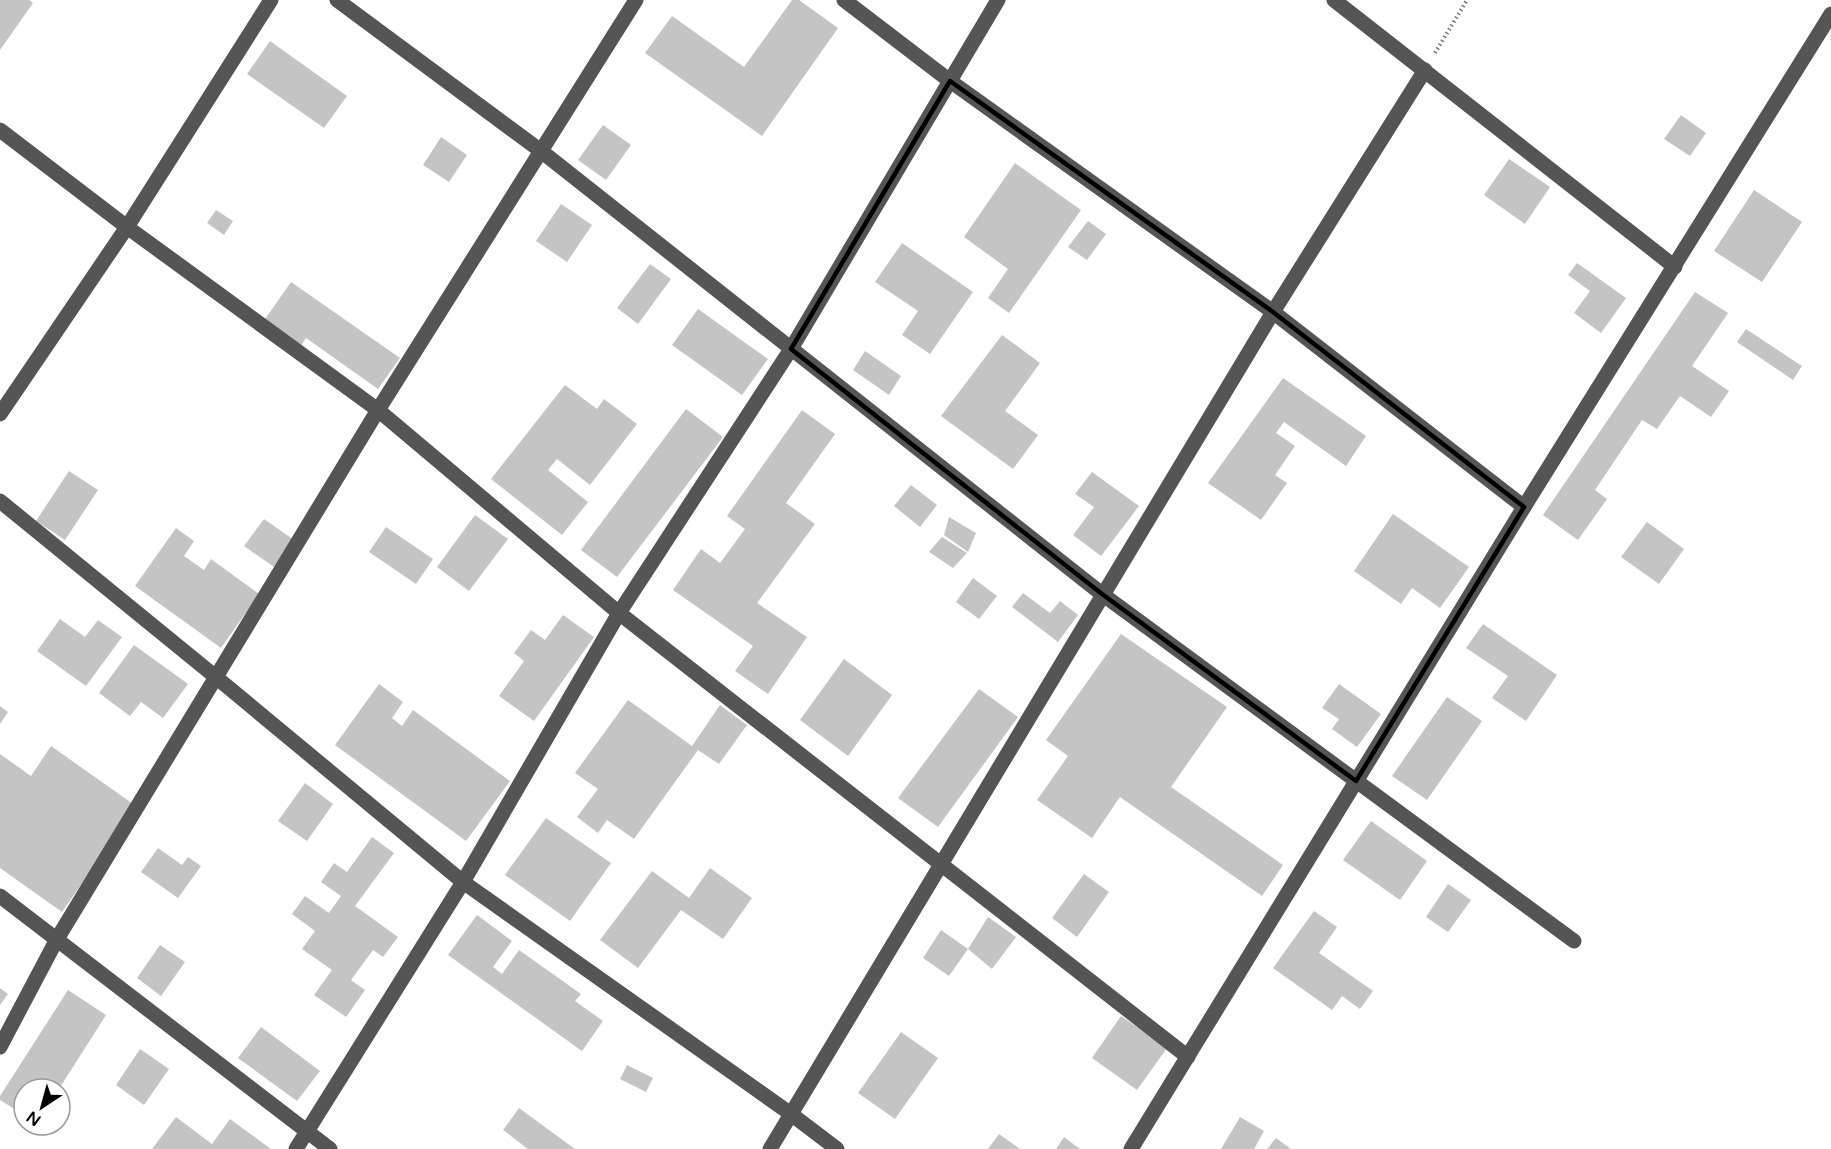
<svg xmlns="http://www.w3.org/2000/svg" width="1831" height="1149" font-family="'Varela Round',sans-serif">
<rect width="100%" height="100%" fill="#fff"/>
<g fill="#c4c4c4">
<polygon points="0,0 29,0 33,3 0,50"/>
<polygon points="792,0 799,0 838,28 762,136 645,53 672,16 744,67"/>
<polygon points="270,41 347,96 324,128 247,74"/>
<polygon points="1681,115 1706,133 1690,156 1664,139"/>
<polygon points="603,125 631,145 606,180 578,160"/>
<polygon points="441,137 467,155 449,182 423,165"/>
<polygon points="1509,159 1550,187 1525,224 1484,195"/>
<polygon points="1015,163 1081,210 1009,313 988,298 1008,269 964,237"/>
<polygon points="1754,190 1802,222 1762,282 1714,251"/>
<polygon points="561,204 592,225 567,262 536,241"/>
<polygon points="216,210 233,221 224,235 207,223"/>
<polygon points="1088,221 1106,234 1087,260 1068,247"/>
<polygon points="902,243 973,292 930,354 902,335 918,311 875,282"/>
<polygon points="1577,263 1626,298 1601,333 1574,313 1590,291 1568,275"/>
<polygon points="650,264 671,279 638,324 617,308"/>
<polygon points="291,282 400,358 378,389 306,338 300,347 263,322"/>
<polygon points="1695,292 1728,313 1692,366 1729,391 1711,417 1680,396 1657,429 1642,420 1595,490 1607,499 1578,540 1543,515"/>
<polygon points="698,309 768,359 742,395 672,345"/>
<polygon points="1746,329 1802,366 1793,380 1737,342"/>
<polygon points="1002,335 1040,363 1005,411 1038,435 1013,469 941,416"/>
<polygon points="865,351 901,376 889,395 853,370"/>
<polygon points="1283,378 1366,436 1346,466 1284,422 1276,433 1295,446 1275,475 1287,483 1261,520 1208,483"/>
<polygon points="565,385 597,409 604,399 637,424 590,485 557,459 548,470 588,502 562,535 491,479"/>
<polygon points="686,409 723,437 617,577 581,550"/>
<polygon points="802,410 835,434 786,503 815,524 757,603 807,637 768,694 735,671 753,646 673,590 701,549 720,563 745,529 727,516"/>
<polygon points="69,471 98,490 65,540 36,521"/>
<polygon points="1092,472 1139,506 1101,556 1073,535 1094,507 1075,494"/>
<polygon points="911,485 937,505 920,527 894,506"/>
<polygon points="1393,514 1469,567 1440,608 1412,588 1401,604 1354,571"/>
<polygon points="475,515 508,539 469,591 437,567"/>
<polygon points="949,517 976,533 968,552 944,535"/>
<polygon points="264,519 294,540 274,567 244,546"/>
<polygon points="1647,522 1684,549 1659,584 1621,557"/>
<polygon points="386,527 433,559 416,584 369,552"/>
<polygon points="176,528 194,541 184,556 204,570 211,559 259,594 221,648 135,586"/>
<polygon points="942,537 967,553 953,568 929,552"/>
<polygon points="973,578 997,596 979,619 956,602"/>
<polygon points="1023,593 1050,613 1060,601 1078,615 1058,642 1012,607"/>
<polygon points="563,615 594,637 534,721 499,696 524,661 514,653 531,630 545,640"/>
<polygon points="60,619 85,637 98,620 122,637 86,686 37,651"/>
<polygon points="1483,624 1557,675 1526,721 1492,698 1508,676 1466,648"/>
<polygon points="1121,634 1227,707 1171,787 1283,865 1262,896 1120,797 1092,838 1037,800 1068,756 1046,740"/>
<polygon points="134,645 188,684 163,718 141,702 130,716 99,693"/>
<polygon points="844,659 892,695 848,756 800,720"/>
<polygon points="379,684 403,702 392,718 402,726 413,710 510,781 466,841 335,745"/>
<polygon points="1339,684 1381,714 1357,747 1332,729 1339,719 1322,708"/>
<polygon points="979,689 1018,717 938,827 898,798"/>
<polygon points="1447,697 1482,721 1427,800 1392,776"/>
<polygon points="628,700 692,746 720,705 747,725 719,764 698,750 634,839 607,820 598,833 577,817 598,789 575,773"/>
<polygon points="0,706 8,712 0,724"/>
<polygon points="51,746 136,806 62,912 0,868 0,754 31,776"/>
<polygon points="305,783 333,804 307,841 278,821"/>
<polygon points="546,818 611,863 570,921 505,875"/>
<polygon points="1371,821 1427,861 1400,900 1343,860"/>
<polygon points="372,837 394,853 355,906 398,937 383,957 373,950 351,980 365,990 346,1017 314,995 332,970 302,949 315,931 292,914 305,896 329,913 341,896 321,882 334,863 347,872"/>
<polygon points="158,848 182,865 188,857 201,866 178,898 141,872"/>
<polygon points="710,868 752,898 723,939 681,910 638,968 600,940 652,871 689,898"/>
<polygon points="1084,874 1109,892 1077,937 1052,918"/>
<polygon points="1448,884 1471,900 1448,932 1426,917"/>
<polygon points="1314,911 1337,927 1319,953 1373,991 1360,1009 1342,996 1332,1010 1273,968"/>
<polygon points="477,915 512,941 493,967 502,974 519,950 581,994 575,1001 603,1021 582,1051 448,955"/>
<polygon points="988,917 1016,937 992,969 968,949"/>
<polygon points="941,930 968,949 949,976 923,958"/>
<polygon points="160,945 185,962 161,996 137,978"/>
<polygon points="0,988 8,994 0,1005"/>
<polygon points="68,990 106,1015 59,1089 24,1089 24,1115 0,1100 0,1096"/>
<polygon points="1121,1016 1167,1048 1137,1090 1092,1058"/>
<polygon points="261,1027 320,1071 297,1101 238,1058"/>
<polygon points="901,1032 938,1058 895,1119 858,1093"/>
<polygon points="140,1049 169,1069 144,1105 116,1085"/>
<polygon points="627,1065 653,1078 646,1092 620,1079"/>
<polygon points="519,1108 575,1149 528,1149 503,1130"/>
<polygon points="176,1117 212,1144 230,1119 271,1149 152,1149"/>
<polygon points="1240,1117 1264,1131 1254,1149 1221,1149"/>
<polygon points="999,1134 1020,1149 988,1149"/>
<polygon points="1064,1137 1080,1149 1056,1149"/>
<polygon points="1276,1138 1291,1149 1267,1149"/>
</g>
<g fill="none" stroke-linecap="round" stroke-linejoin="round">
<polyline stroke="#777" stroke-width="4" stroke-dasharray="1.5 3" stroke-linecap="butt" points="1435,53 1467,0"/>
<g stroke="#555" stroke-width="15">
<polyline points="337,0 541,151 1102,594 1574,941"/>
<polyline points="844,0 950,81 1273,312 1524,507"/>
<polyline points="1334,0 1675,267"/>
<polyline points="0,130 127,227 378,410 619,613 1188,1057"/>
<polyline points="0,414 127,227 271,0"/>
<polyline points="0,501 217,678 463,882 791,1114 837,1149"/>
<polyline points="0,896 330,1149"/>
<polyline points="0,1047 57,939 378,410 636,0"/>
<polyline points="296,1149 463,882 619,613 791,349 998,0"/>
<polyline points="770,1149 1273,312 1425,70"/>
<polyline points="1131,1149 1524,507 1831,14"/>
</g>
</g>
<path fill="none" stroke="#000" stroke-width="4.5" stroke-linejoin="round" d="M 950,81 L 1273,312 L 1524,507 L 1356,781 L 1102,594 L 791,349 Z"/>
<g transform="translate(42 1107) rotate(216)"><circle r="28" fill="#ffffff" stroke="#999999" stroke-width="1.5"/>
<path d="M0-4.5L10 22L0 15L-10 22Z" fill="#000000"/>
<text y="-9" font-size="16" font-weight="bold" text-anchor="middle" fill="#000000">N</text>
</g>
</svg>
